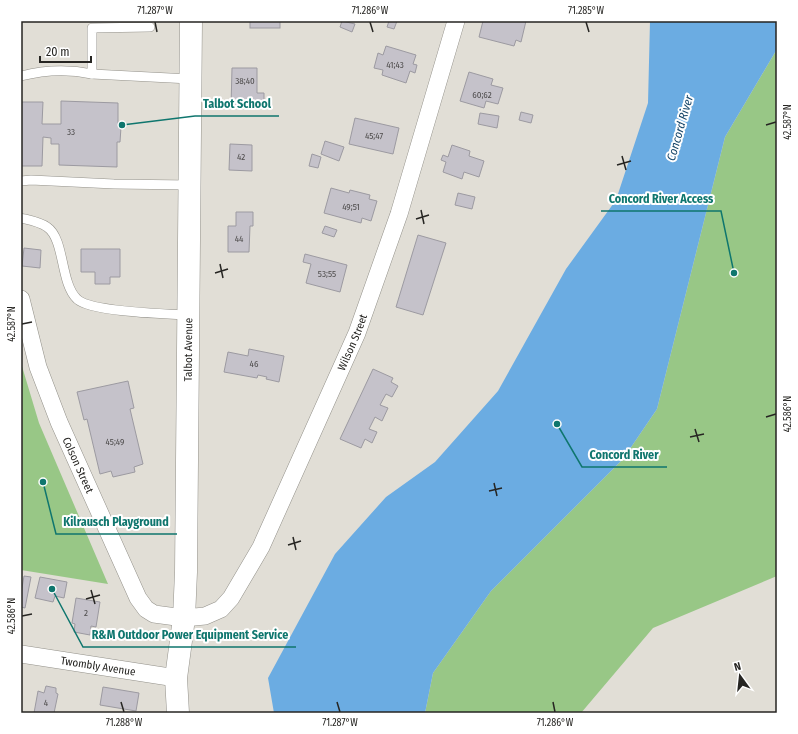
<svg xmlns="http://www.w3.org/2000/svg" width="798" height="734" font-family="'Fira Sans Condensed',sans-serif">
<rect width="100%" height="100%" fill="#e1ded6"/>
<g fill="#98c786">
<polygon points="777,49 777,576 653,628 581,713 425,713 433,673 491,591 623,459 657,409 725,137"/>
<polygon points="21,363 39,423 108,584 21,570"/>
</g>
<polygon fill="#6bace2" points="650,21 777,21 777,49 725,137 657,409 623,459 491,591 433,673 425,713 274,713 268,678 335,554 386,497 435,462 498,391 566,269 616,200 648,103"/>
<g fill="#c5c2ca" stroke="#9c9aa1">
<rect x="250" y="21" width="30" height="7"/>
<polygon points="342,21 355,24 352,32 340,27"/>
<polygon points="389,21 397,21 394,29 387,27"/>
<polygon points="483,21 526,21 521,42 516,40 514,46 479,37"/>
<polygon points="386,46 416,55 413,64 417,65 415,73 410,71 406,83 382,75 383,70 374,68 378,53 383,55"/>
<polygon points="232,68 257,68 257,93 264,93 264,108 231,107"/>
<polygon points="469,72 493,79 491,85 503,88 498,104 486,101 484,108 460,101"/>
<polygon points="61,101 118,103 118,127 121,127 120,142 117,142 117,167 59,165 59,144 51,144 51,138 43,137 42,166 21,166 21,102 43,102 42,124 61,124"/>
<polygon points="521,112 533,115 531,123 519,120"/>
<polygon points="480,113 499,116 497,128 478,124"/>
<polygon points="355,118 399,128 393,154 349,144"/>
<polygon points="325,141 344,147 339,161 321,154"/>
<polygon points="230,144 252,145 252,171 229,170"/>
<polygon points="452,145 470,151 469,156 484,161 479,177 464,172 462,179 443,172 446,162 441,160 443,155 448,157"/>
<polygon points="312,154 321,157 318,168 309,166"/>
<polygon points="331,188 349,193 350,190 370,195 369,199 377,201 371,221 362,218 361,223 324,213"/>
<polygon points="458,193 475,197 472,209 455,205"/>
<polygon points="236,212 253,212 253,226 250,226 249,252 228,252 228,226 236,226"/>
<polygon points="325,226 337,230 334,237 322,233"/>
<polygon points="418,235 446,243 423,315 396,307"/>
<polygon points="24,248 41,250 40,268 22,266"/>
<polygon points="81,249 120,249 120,277 110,277 110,284 95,284 95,272 81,272"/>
<polygon points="305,254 347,265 340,292 306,283 311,264 303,262"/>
<polygon points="249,349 284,356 279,382 266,379 267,377 258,375 257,378 224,372 228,352 248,356"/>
<polygon points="373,369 393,378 391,382 398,386 392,397 386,394 380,405 388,408 382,421 375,417 369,429 377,432 372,443 365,439 361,448 340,439"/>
<polygon points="128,381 134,408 130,409 143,464 134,467 135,472 113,477 111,471 100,474 87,419 84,420 77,392"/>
<polygon points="24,576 31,577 25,608 21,607 21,594"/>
<polygon points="40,577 67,582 64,598 55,596 53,602 35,598"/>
<polygon points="76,598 100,602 96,627 91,626 90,635 74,632 75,624 72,623"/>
<polygon points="46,686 56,688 56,693 58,694 54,713 34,713 38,691 44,693"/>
<polygon points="103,687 139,693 136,711 100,705"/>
</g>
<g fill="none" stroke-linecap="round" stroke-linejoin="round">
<defs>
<g id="lane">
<polyline points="150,27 92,28 92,74 190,79"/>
<path d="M 21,76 C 44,70 69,69 92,74"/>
<polyline points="21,181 31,180 114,184 189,185"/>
<path d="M 21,218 C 29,220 40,222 47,227 C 65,239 60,283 77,299 C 90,312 167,314 188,315"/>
</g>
<g id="street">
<path id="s1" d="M 21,299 L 38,367 L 59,422 L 138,598 L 146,609 L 154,614 L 184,618 L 205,616 L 221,609 L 231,598 L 261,547 L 357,333 L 399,214 L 456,21"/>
<path id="s2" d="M 21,654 L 176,678"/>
</g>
<g id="secondary">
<path id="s3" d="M 178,713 L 176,678 L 184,618 L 186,572 L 191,21"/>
</g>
</defs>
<use href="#lane" stroke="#93918a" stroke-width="10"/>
<use href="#street" stroke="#93918a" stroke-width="18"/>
<use href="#secondary" stroke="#93918a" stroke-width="23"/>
<use href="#lane" stroke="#fff" stroke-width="9"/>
<use href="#street" stroke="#fff" stroke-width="17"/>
<use href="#secondary" stroke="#fff" stroke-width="22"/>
</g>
<path fill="none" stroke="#262522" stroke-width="1.5" d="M 155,22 L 157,32M 370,22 L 373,32M 586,22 L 589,32M 766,125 L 776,122M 622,156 L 626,170M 617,165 L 631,161M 421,210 L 424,224M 416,219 L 429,215M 220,264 L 223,278M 215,273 L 228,269M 22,324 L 32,322M 766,417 L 776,414M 695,429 L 699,442M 690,437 L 704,434M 494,483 L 497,496M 489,491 L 502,488M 293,537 L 296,550M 288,545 L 301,541M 91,590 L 95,604M 86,599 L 100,595M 22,616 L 32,614M 121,702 L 124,712M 337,702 L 340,712M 553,702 L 555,712"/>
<g text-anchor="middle" stroke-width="4" stroke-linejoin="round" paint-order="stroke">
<g font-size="9" fill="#4e4c4c">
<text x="395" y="68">41;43</text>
<text x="245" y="84">38;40</text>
<text x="482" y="98">60;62</text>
<text x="71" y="135">33</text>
<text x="374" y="139">45;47</text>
<text x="241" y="160">42</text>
<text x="351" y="210">49;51</text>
<text x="239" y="242">44</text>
<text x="327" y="277">53;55</text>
<text x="254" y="367">46</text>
<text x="115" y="445">45;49</text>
<text x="86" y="616">2</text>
<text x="46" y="706">4</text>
</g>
<g font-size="11" fill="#262522" stroke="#fff">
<text dy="4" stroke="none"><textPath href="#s1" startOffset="712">Wilson Street</textPath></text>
<text dy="4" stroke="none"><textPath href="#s3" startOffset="364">Talbot Avenue</textPath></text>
<text dy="4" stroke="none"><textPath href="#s1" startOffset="176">Colson Street</textPath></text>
<text dy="4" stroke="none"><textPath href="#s2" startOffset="78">Twombly Avenue</textPath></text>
</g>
<g font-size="12" font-style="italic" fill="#154569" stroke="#fff">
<text transform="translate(680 128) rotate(-74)" y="4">Concord River</text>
</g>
</g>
<path fill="none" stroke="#0f766e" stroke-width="1.5" d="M122 125L195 116H279M734 273L721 211H601M557 424L582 467H667M43 482L56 534H177M52 589L83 647H296"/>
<g fill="#0f766e" stroke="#fff" stroke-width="1.5">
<circle cx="122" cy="125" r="4"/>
<circle cx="734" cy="273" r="4"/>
<circle cx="557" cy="424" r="4"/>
<circle cx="43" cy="482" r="4"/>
<circle cx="52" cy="589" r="4"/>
</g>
<g font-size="12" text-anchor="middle" font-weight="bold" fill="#0f766e" stroke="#fff" stroke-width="4" stroke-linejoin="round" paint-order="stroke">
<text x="237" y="108">Talbot School</text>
<text x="661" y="203">Concord River Access</text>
<text x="624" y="459">Concord River</text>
<text x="116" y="526">Kilrausch Playground</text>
<text x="190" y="639">R&amp;M Outdoor Power Equipment Service</text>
</g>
<rect width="798" height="734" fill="none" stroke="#ffffff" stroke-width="44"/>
<g transform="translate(740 676) rotate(345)" stroke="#ffffff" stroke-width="3" paint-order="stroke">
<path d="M0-3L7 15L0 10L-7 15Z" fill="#262522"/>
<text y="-6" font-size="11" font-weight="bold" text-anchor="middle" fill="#262522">N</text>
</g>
<path d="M40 56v6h51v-6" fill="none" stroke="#262522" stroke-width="2"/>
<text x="46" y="56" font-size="12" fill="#262522" stroke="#ffffff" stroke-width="3" paint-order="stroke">20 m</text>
<rect x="22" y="22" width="754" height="690" fill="none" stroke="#262522" stroke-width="1.5"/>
<g font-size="10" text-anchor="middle" fill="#262522">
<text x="155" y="14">71.287°W</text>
<text x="370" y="14">71.286°W</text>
<text x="586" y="14">71.285°W</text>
<text transform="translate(787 122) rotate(-90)" y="4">42.587°N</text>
<text transform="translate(11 324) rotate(-90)" y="4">42.587°N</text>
<text transform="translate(787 414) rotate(-90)" y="4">42.586°N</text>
<text transform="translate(11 616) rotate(-90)" y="4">42.586°N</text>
<text x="124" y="726">71.288°W</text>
<text x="340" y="726">71.287°W</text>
<text x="555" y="726">71.286°W</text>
</g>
</svg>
